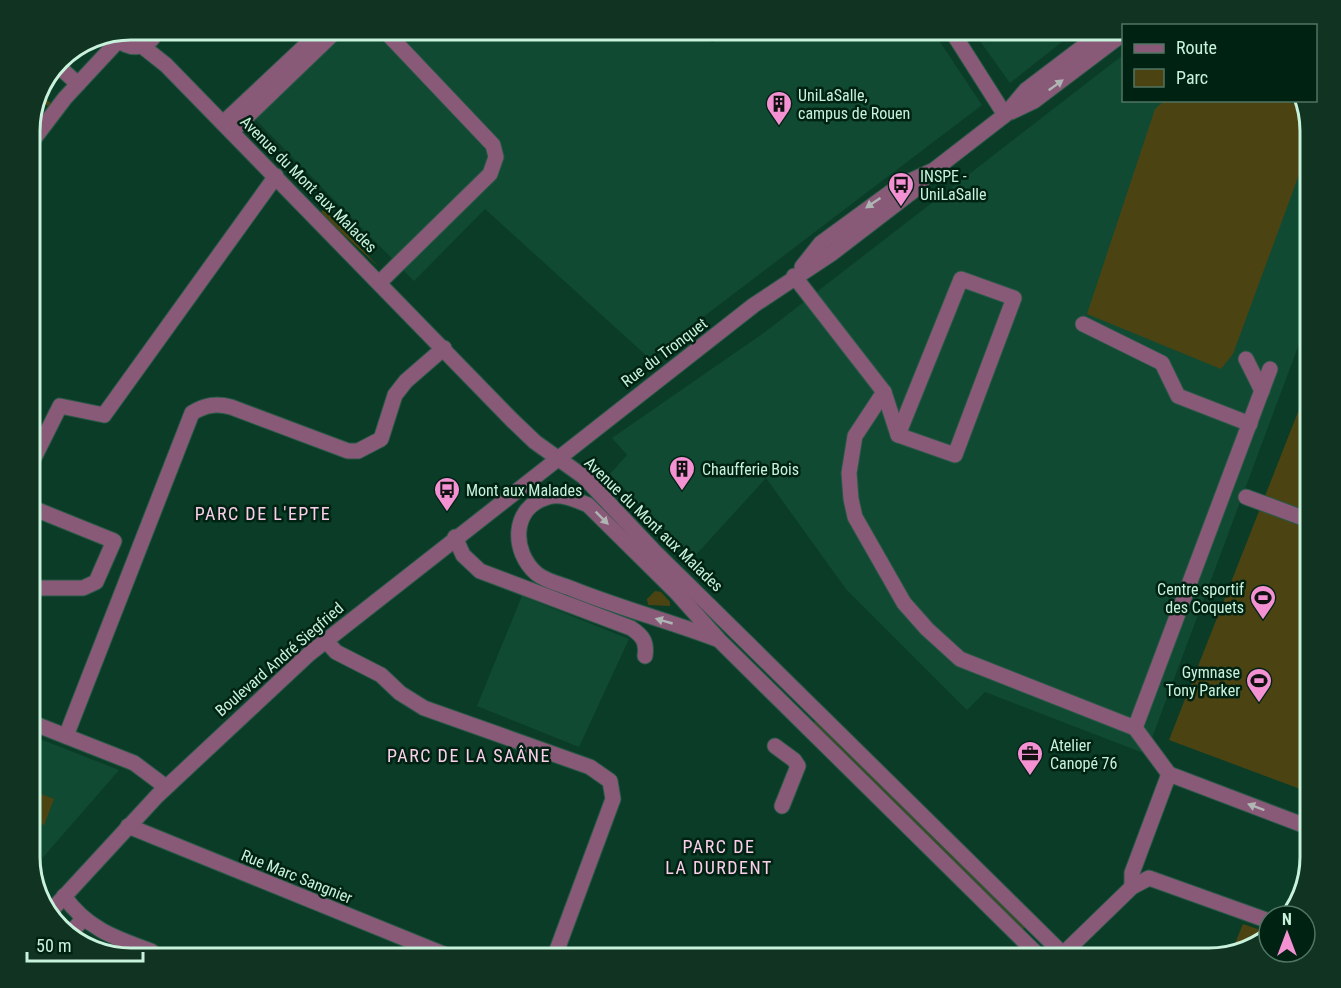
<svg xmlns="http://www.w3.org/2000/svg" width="1341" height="988" font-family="'Roboto Condensed',sans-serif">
<rect width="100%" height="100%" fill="#0a3c28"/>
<g fill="#114a33">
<polygon points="346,30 702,30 712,43 728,30 932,30 982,105 649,358 485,209 414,281 254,118"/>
<polygon points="972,30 1077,30 1010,83"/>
<polygon points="1123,55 1124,100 1304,101 1311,131 1311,312 1146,754 985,692 967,710 846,589 766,478 693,558 610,474 627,455 612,438 765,332"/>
<polygon points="522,596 629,639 579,747 477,706"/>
<polygon points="30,735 119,770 32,870 30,863"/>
</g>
<g fill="#4b4412">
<polygon points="57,65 61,68 41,95 52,104 49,107 39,98 37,101 41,86"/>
<polygon points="1165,100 1286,101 1306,108 1311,142 1233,354 1221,369 1087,314 1155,109"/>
<polygon points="324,209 380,268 320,213"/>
<polygon points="1311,379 1311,793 1169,740"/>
<polygon points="655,591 661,592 670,602 670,606 648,605 647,599"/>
<polygon points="816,720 1026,926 1022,930 814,723"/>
<polygon points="30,790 54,799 44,825 30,820"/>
<polygon points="1243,924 1269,933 1269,936 1255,947 1231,953"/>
</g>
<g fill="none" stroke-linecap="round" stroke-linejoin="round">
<defs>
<g id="minor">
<polyline points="951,30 1005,115"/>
<path d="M 115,36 C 127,52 150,50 157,30"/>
<polyline points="142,46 166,65 513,421 535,442 584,477 654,551 1067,958"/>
<polyline points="57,65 78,84"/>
<polyline points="1011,112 1034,101 1124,33"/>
<polyline points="223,123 322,30"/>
<polyline points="232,131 337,30"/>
<polyline points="30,144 65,98 118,41"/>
<polyline points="802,267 821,243 899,186 934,170 1005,115 1026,90 1105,30"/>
<polyline points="794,276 884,392 898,435"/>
<polygon points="961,279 1014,298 955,455 898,435"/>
<polyline points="380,282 490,174 496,157 493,145 384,30"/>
<polyline points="1083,324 1162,363 1178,396 1250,424"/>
<polyline points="1246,359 1262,391"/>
<polyline points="884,392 855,436 849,473 851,499 855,517 904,603 927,629 960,659 1135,728 1270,369"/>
<polyline points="30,466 60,406 104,415 276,176"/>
<polyline points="1246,497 1311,521"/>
<path d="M 455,537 L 463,555 L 480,571 L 631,628 C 643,636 647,642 645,656"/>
<polyline points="30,588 83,588 96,582 114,541 30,507"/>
<path d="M 719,640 C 672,622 623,609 575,590 C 564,585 547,582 537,574 C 511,552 511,507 548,497 C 561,493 576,500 588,505 L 677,593 L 719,640 L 1041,958"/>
<polyline points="326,641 336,652 381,675 400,693 424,708 590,767 610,781 613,799 554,958"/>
<polyline points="30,722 134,763 166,787"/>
<polyline points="1135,728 1169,774"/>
<path d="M 66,736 L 192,413 C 205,405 216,403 231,407 L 348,451 L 358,451 L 381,439 L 395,395 L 406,381 L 444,348"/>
<polyline points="775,746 794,760 798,766 782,806"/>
<polyline points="128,826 453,958"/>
<polyline points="1132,887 1132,873 1169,774 1311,828"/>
<path d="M 64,896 C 86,928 115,938 151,951 L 158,958"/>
<polyline points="49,913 157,796 309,654 754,305 831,254 917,188 925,176"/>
<polyline points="68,936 83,919"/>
<polyline points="1063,954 1132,887 1149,878 1269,921"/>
</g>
</defs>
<use href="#minor" stroke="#285945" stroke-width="17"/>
<use href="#minor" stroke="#895978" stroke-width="15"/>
</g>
<defs><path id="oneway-solid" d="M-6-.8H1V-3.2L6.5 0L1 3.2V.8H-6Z" transform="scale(1.5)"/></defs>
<g fill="#afb5b3">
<use href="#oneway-solid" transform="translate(1056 85) rotate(-36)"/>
<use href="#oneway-solid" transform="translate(873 203) rotate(146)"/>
<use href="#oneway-solid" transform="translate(602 518) rotate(45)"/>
<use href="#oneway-solid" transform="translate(664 621) rotate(-164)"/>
<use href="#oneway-solid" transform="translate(1256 807) rotate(-159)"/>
</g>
<defs>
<symbol id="building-pin" viewBox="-11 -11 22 30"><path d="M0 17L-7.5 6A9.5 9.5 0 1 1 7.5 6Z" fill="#f491d3" stroke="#002212"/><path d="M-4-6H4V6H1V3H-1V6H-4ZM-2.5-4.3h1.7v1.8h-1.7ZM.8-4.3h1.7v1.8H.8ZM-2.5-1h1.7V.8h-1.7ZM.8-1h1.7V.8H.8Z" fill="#111"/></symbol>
<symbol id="bus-pin" viewBox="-11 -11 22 30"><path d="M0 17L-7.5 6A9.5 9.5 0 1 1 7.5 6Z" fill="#f491d3" stroke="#002212"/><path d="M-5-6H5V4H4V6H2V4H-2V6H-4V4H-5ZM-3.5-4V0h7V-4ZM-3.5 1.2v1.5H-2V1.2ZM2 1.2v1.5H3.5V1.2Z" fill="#111"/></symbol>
<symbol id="stadium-pin" viewBox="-11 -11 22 30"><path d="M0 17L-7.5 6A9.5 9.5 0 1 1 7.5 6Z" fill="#f491d3" stroke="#002212"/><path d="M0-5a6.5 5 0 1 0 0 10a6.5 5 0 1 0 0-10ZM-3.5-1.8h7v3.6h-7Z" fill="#111"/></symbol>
<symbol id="office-pin" viewBox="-11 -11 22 30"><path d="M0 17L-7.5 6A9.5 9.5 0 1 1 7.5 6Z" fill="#f491d3" stroke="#002212"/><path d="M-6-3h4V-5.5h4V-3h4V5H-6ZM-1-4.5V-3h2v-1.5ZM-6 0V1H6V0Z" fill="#111"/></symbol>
</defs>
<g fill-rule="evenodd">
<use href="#building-pin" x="764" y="89" width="30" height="40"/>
<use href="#bus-pin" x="886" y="170" width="30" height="40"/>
<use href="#building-pin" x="667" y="454" width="30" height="40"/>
<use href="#bus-pin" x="432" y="475" width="30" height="40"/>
<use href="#stadium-pin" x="1248" y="583" width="30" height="40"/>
<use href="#stadium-pin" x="1244" y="666" width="30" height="40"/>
<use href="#office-pin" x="1015" y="739" width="30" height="40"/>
</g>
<g text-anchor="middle" stroke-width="5" stroke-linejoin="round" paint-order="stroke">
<g font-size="16" fill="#c8f2db" stroke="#002212" text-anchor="start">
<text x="798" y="101">UniLaSalle,<tspan x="798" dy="18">campus de Rouen</tspan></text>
<text x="920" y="182">INSPE -<tspan x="920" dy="18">UniLaSalle</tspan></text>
<text x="702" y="475">Chaufferie Bois</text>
<text x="466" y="496">Mont aux Malades</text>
<text x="1244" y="595" text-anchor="end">Centre sportif<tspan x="1244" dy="18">des Coquets</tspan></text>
<text x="1240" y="678" text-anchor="end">Gymnase<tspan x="1240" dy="18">Tony Parker</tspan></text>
<text x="1050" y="751">Atelier<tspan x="1050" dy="18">Canopé 76</tspan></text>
</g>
<g font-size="16" fill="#c8f2db" stroke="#002212">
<text transform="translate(309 184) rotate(45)" y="6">Avenue du Mont aux Malades</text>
<text transform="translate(664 352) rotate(-37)" y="6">Rue du Tronquet</text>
<text transform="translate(654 524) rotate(44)" y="6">Avenue du Mont aux Malades</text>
<text transform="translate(279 659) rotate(-41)" y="6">Boulevard André Siegfried</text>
<text transform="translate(297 876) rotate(22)" y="6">Rue Marc Sangnier</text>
</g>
<g font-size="18" letter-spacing="1.5" fill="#fbcfea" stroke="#002212">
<text x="263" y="520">PARC DE L'EPTE</text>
<text x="469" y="762">PARC DE LA SAÂNE</text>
<text x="719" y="853">PARC DE<tspan x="719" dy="21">LA DURDENT</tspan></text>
</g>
</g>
<path d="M0 0H1341V988H0ZM131 40H1209A91 91 0 0 1 1300 131V857A91 91 0 0 1 1209 948H131A91 91 0 0 1 40 857V131A91 91 0 0 1 131 40Z" fill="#103322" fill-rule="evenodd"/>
<path fill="none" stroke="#c8f2db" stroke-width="3" d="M131 40H1209A91 91 0 0 1 1300 131V857A91 91 0 0 1 1209 948H131A91 91 0 0 1 40 857V131A91 91 0 0 1 131 40Z"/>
<rect x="1122" y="24" width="195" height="78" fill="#002212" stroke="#507562" stroke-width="1.5"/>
<rect x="1134" y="44" width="30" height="9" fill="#895978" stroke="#507562" stroke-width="1.5"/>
<text x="1176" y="54" font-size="18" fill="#c8f2db">Route</text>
<rect x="1134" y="69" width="30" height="18" fill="#4b4412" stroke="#507562" stroke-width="1.5"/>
<text x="1176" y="84" font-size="18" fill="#c8f2db">Parc</text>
<g transform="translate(1287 934)"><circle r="28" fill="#002212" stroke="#507562" stroke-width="1.5"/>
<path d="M0-4.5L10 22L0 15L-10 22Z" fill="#f491d3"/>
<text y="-9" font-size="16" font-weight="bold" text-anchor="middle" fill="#c8f2db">N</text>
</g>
<path d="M27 952v9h116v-9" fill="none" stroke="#c8f2db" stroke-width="3"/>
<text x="36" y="952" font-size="18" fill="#c8f2db" stroke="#002212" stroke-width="4.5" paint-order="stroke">50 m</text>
</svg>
